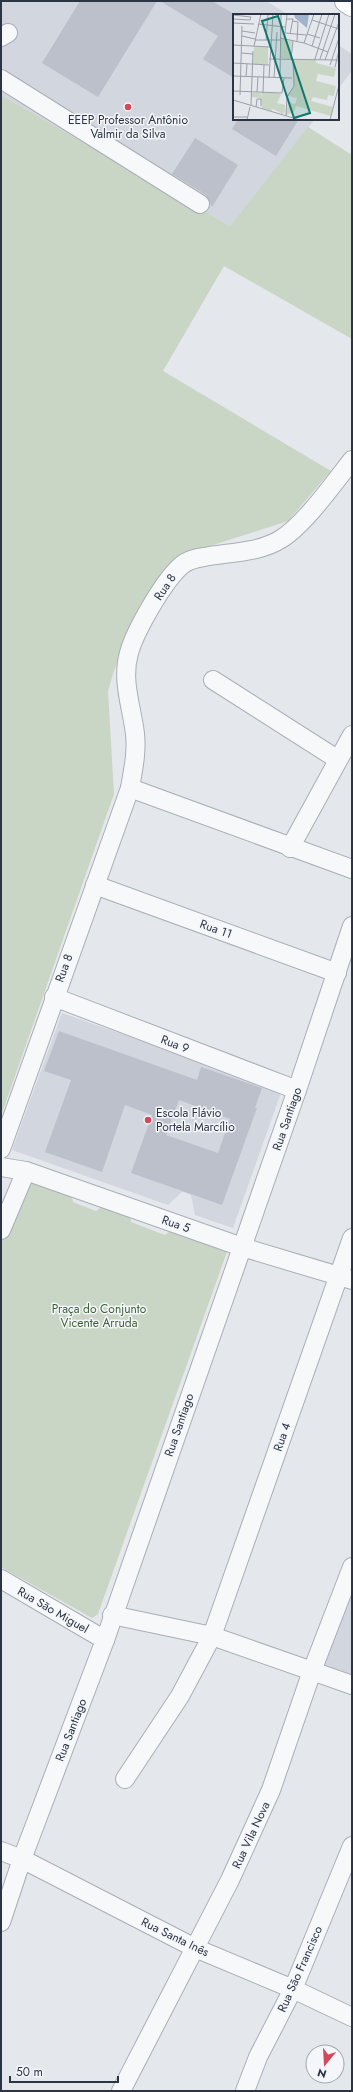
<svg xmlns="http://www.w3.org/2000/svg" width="353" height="2092" font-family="Jost,sans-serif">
<rect width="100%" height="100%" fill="#e4e7ec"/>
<g fill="#d2d6de">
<polygon points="1,1 266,1 289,15 234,15 234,119 315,119 230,226 1,95"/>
<polygon points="338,45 352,54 352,71 338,89"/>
<polygon points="62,1013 282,1090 233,1228 195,1215 191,1195 187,1193 182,1192 168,1205 12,1150"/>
<polygon points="352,1574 352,1688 316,1675"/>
</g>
<g fill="#c9d6c5">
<polygon points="1,95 230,226 308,127 352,155 352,339 224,266 163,371 331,471 288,521 204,548 166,567 140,605 114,671 108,691 114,794 1,1116"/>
<polygon points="28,1179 70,1190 73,1202 96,1211 107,1203 129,1211 131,1222 165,1235 175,1227 228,1249 98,1614 92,1618 1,1567 1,1241"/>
</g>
<g fill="#bbc0ca" fill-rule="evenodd">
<polygon points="80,1 157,1 98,97 42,63"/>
<polygon points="160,1 212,1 234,14 234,78 203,59 218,36"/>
<polygon points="238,119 299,119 276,156 232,129"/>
<polygon points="195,138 238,165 212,207 206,195 172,174"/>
<path d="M 59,1031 L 197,1080 L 201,1067 L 262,1088 L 255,1108 L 257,1108 L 222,1205 L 131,1173 L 152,1115 L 125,1105 L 102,1172 L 45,1152 L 71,1080 L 44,1071 ZM 179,1100 L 230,1119 L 218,1153 L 166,1135 Z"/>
</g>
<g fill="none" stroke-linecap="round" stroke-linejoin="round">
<defs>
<g id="minor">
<polyline points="1,37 8,33"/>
<polyline points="1,79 200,204"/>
<polyline points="213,680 337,759"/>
<polyline points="130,788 352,869"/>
<polyline points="290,848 352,735"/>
<polyline points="95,885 337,973"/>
<polyline points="54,997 297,1090"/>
<path d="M 1,1149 L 130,788 C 133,770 137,753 135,734 C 132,707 121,681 129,653 C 135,631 164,580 182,565 C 188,560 197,558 204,557 C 229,552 259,553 281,539 C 304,525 334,483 352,460"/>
<polyline points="1,1167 26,1171 242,1247 352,1280"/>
<polyline points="1,1230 26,1171"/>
<polyline points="1,1579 105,1640"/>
<polyline points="112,1615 212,1636 352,1685"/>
<polyline points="125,1779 180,1696 212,1636 352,1238"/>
<polyline points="1,1851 22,1859 195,1948 293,1989 352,2017"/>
<polyline points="1,1922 22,1859 105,1640 297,1090 352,926"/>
<polyline points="121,2091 230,1880 271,1790 312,1671 352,1567"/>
<polyline points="245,2091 258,2057 293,1989 352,1846"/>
</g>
<polyline id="major" points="346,1 352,5"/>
</defs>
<use href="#minor" stroke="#a9aeb7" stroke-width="20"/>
<use href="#major" stroke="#a3abb8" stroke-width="24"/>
<use href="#minor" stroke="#f7f8fa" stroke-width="18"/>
<use href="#major" stroke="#fff" stroke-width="22"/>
</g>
<g fill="#d1495b" stroke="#f4f6f9" stroke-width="1.5">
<circle cx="128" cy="107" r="4"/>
<circle cx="148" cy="1120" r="4"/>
</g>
<g text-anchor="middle" stroke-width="3" stroke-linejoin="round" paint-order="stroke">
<g font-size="12" fill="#2b3445" stroke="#f4f6f9">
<text x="128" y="124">EEEP Professor Antônio<tspan x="128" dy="14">Valmir da Silva</tspan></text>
<text x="156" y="1117" text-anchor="start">Escola Flávio<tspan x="156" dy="14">Portela Marcílio</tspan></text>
</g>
<g font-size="12" fill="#2b3445" stroke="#f4f6f9">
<text transform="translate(165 587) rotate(-56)" y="4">Rua 8</text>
<text transform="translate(216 929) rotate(20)" y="4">Rua 11</text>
<text transform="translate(64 968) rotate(-70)" y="4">Rua 8</text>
<text transform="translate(175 1044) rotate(21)" y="4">Rua 9</text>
<text transform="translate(287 1119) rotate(-71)" y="4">Rua Santiago</text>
<text transform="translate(176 1224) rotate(19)" y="4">Rua 5</text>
<text transform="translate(179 1425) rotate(-71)" y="4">Rua Santiago</text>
<text transform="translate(282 1437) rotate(-71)" y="4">Rua 4</text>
<text transform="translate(53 1610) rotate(30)" y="4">Rua São Miguel</text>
<text transform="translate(71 1730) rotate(-69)" y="4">Rua Santiago</text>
<text transform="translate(251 1835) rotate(-65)" y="4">Rua Vila Nova</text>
<text transform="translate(175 1937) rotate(26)" y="4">Rua Santa Inês</text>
<text transform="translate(300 1969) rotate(-66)" y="4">Rua São Francisco</text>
</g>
<g font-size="12" fill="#3f6138" stroke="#f4f6f9">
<text x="99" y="1313">Praça do Conjunto<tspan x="99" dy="14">Vicente Arruda</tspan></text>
</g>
</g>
<g transform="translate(233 14)">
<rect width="106" height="106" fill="#e4e7ec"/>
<path d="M 48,25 L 59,27 L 58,45 L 48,44 ZM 21,33 L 35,33 L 35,50 L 20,50 ZM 60,46 L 83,46 L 83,49 L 103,54 L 101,63 L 85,60 L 83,67 L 103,72 L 101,82 L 95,81 L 94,86 L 80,83 L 78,87 L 100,93 L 98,102 L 63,92 L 61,98 L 53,101 L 55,88 L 62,90 L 64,84 L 54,82 L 61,73 ZM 19,79 L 28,79 L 29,83 L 29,79 L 46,79 L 48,81 L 44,89 L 52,91 L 52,97 L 50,100 L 40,95 L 38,97 L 29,94 L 28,84 L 19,83 Z" fill="#c9d6c5"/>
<path d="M 61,0 L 76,0 L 74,14 L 62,4 Z" fill="#9fb4cc"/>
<path fill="none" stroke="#9a9fa9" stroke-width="1" d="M 54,0 L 52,19 L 73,21M 0,1 L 18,3 L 17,6 L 0,5M 54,5 L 60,5 L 57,20M 79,6 L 106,15M 59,7 L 65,8 L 64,27M 0,9 L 21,10M 25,10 L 52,13M 9,17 L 22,19M 74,20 L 87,24M 9,22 L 22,25M 47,24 L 71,29 L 95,38M 22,26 L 47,26M 33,26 L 35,0M 71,29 L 81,0M 0,31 L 37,33M 21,32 L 28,0M 79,32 L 89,0M 8,39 L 20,40M 36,45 L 106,46M 58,45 L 60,27M 82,45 L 96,0M 87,45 L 102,0M 92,46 L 106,8M 0,49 L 36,51M 97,51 L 106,24M 102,53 L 106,36M 0,62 L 59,64M 13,63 L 14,50M 36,64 L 40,0M 41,64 L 44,18M 47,64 L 48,0M 0,77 L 49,79M 24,78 L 25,63M 30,79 L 31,51M 49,79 L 51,64M 7,81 L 9,12M 0,86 L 67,106M 18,91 L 20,37M 23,93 L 24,85 L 28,85 L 28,92M 53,102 L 54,83 L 61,72 L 60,45M 0,103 L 14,103M 14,106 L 17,93M 97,106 L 106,71"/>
<path fill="#0f766e" fill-opacity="0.15" stroke="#0f766e" stroke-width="2" d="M 45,2 L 77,99 L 61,104 L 29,7 Z"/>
<rect width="106" height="106" fill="none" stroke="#2b3445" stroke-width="2"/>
</g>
<rect width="353" height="2092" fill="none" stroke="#2b3445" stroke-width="4"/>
<g transform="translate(325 2064) rotate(198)"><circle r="19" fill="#f4f6f9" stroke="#a4a8b1"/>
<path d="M0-3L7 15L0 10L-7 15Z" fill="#d1495b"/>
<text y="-6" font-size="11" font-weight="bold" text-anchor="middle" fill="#2b3445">N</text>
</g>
<path d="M10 2076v6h108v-6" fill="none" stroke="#2b3445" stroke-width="2"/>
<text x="16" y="2076" font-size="12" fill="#2b3445" stroke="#f4f6f9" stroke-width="3" paint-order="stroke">50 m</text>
</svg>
